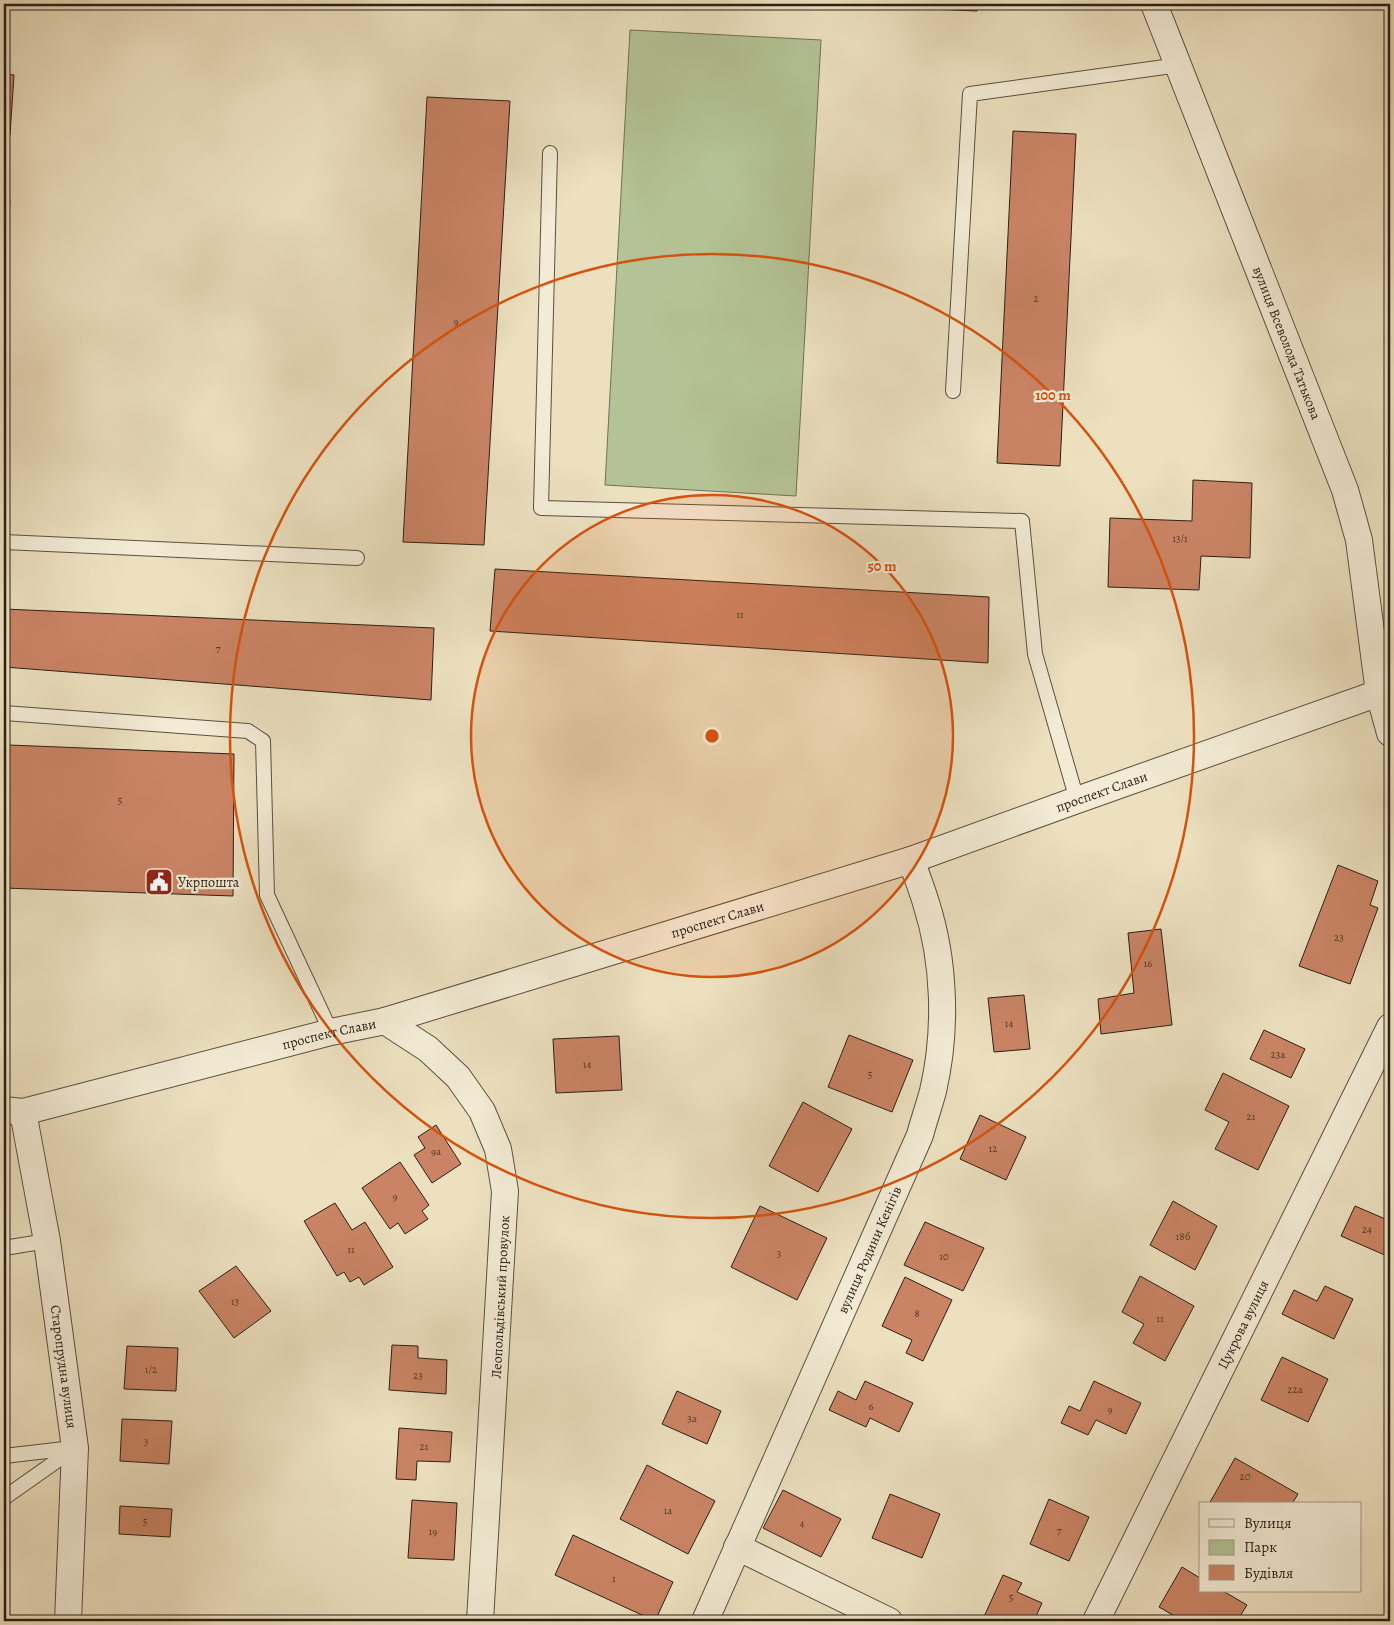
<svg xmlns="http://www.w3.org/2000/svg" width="1394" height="1625" font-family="Alegreya,serif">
<rect width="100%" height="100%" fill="#ece0bf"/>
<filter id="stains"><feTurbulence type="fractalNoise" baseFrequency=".004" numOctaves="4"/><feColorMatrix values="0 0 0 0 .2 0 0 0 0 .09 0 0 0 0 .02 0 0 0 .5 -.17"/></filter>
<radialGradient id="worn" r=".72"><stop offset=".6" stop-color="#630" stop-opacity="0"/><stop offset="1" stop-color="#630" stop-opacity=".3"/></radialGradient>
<polygon fill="#b4c395" stroke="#6e7256" points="630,30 821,40 796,496 605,485"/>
<g fill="#ca8465" stroke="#292016">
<polygon points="886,4 978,4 977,11 886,7"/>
<polygon points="4,74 14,75 10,135 4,135"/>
<polygon points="427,97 510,101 484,545 403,542"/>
<polygon points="1013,131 1076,134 1060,466 997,463"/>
<polygon points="4,198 10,199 6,265 4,265"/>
<polygon points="1193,480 1252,483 1250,558 1201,556 1199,590 1108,587 1110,518 1192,521"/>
<polygon points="495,569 989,597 988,663 490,631"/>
<polygon points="4,609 434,628 431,700 4,667"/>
<polygon points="9,745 234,754 233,896 4,888 4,845"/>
<polygon points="1338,865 1378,881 1370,905 1378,908 1350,984 1299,966"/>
<polygon points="1161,929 1172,1025 1101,1034 1098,999 1134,993 1128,933"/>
<polygon points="1024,995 1030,1049 994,1052 988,998"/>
<polygon points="1264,1030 1305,1049 1291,1078 1250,1059"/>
<polygon points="849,1035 913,1060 892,1112 828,1087"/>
<polygon points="619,1036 622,1090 556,1093 553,1039"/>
<polygon points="1223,1073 1289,1106 1258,1170 1215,1149 1229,1122 1205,1110"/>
<polygon points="803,1102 852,1129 818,1192 769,1166"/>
<polygon points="980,1115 1026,1137 1006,1180 960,1159"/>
<polygon points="436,1125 461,1164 432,1183 414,1155 425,1148 418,1137"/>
<polygon points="400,1162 429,1205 422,1211 428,1219 405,1234 398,1223 390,1229 362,1188"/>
<polygon points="1173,1201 1217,1226 1195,1270 1150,1245"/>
<polygon points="335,1203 352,1230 365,1222 393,1267 364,1285 359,1277 350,1282 344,1272 337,1276 304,1221"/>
<polygon points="760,1206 827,1238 797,1300 731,1267"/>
<polygon points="1355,1206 1390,1221 1390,1250 1387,1256 1341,1236"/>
<polygon points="925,1222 984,1248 963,1291 904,1265"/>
<polygon points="236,1266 271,1311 234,1338 199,1291"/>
<polygon points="1140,1276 1194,1306 1165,1361 1133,1343 1144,1324 1122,1312"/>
<polygon points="905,1277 952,1300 923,1361 906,1353 912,1340 882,1326"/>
<polygon points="1325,1286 1353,1299 1334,1339 1282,1314 1294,1290 1317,1301"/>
<polygon points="392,1345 418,1346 418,1358 447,1360 446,1394 389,1390"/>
<polygon points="127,1346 178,1348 176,1391 124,1389"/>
<polygon points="1282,1357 1328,1379 1308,1422 1261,1400"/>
<polygon points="865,1381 913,1403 899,1432 870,1418 866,1427 829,1410 838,1391 856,1400"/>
<polygon points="1094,1381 1141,1403 1126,1434 1096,1420 1088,1435 1061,1423 1069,1406 1080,1411"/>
<polygon points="677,1391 721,1411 707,1444 662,1424"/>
<polygon points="122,1419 172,1421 169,1464 120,1461"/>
<polygon points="399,1428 452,1432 450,1462 417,1461 416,1480 396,1479"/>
<polygon points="1235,1458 1298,1494 1292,1504 1209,1504"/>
<polygon points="647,1465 715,1501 688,1554 620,1519"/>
<polygon points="783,1490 841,1519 821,1557 763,1528"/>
<polygon points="890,1494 940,1514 922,1558 872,1538"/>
<polygon points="1049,1499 1089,1517 1069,1561 1030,1544"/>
<polygon points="412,1500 457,1503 454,1560 408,1558"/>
<polygon points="120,1506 172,1509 170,1537 119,1534"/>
<polygon points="573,1535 673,1582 655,1621 555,1575"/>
<polygon points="1182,1567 1200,1578 1200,1591 1223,1591 1247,1605 1237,1621 1183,1621 1159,1607"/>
<polygon points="1003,1575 1022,1583 1017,1592 1042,1603 1034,1621 982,1621"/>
</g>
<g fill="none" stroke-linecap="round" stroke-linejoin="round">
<defs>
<g id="lane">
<polyline points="550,153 541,508 1022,521 1035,654 1077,800"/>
<polyline points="953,391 970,94 1179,65"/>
<polyline points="4,542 357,558"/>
<polyline points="4,713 248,731 263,741 267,895 331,1032"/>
<polyline points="4,1248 47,1241"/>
<polyline points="4,1456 73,1448"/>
<polyline points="4,1498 75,1448"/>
</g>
<g id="street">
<path id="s1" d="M 1154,4 L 1345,490 L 1359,540 L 1379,693 L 1390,733"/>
<polyline points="385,1021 428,1049 458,1077 482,1111 498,1149 505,1191 480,1621"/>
<path id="s2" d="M 4,1110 L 23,1112 L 331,1032 L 385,1021 L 911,860 L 1077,800 L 1379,693"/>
<path id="s3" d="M 23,1112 L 47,1241 L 75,1448 L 68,1621"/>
<polyline points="737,1547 889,1621"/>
<path id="s4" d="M 705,1621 L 920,1135 C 924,1120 929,1106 933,1091 C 947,1031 945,962 926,903 C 922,889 916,874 911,860"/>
<path id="s5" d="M 1096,1621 L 1390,1027"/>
</g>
</defs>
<use href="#lane" stroke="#5a5040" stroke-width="16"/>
<use href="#street" stroke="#5a5040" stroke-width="28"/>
<use href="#lane" stroke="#f3ebd5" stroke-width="14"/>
<use href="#street" stroke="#f3ebd5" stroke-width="26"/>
</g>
<circle cx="712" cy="736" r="241" fill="#d5530d" fill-opacity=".12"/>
<g fill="none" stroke="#d5530d" stroke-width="2.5">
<circle cx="712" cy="736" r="241"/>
<circle cx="712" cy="736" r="482"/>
</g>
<defs>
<symbol id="civic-square" viewBox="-11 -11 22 22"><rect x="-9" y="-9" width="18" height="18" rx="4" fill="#8f2418" stroke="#f3ebd5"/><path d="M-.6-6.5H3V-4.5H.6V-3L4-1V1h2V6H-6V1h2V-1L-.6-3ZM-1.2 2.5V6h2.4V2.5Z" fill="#fff"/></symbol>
</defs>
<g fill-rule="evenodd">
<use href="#civic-square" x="143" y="866" width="32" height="32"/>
</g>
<g text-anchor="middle" stroke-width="4.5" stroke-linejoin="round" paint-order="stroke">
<g font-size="11" fill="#51392a">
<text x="1036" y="302">2</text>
<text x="456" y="325">9</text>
<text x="1180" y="542">13/1</text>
<text x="740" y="618">11</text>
<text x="218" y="652">7</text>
<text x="120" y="804">5</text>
<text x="1339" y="941">23</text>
<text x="1148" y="967">16</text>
<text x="1009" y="1027">14</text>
<text x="1278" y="1058">23а</text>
<text x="587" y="1068">14</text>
<text x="870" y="1078">5</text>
<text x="1251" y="1120">21</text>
<text x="993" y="1152">12</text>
<text x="436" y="1155">9а</text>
<text x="395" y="1200">9</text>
<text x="1367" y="1233">24</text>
<text x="1183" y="1240">18б</text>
<text x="351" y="1253">11</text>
<text x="779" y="1257">3</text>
<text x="944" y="1260">10</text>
<text x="235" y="1305">13</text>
<text x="917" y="1317">8</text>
<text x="1160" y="1322">11</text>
<text x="151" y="1373">1/2</text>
<text x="418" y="1379">23</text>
<text x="1295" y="1393">22а</text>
<text x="871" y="1410">6</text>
<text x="1110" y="1413">9</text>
<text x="692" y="1422">3а</text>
<text x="146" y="1445">3</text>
<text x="424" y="1450">21</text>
<text x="1245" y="1480">20</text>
<text x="668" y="1514">1а</text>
<text x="145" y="1525">5</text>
<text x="802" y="1527">4</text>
<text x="1059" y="1534">7</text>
<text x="433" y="1535">19</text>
<text x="614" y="1582">1</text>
<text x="1011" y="1601">5</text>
</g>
<g font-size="14" fill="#292016" stroke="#f3ebd5">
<text dy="5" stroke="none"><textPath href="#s1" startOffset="364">вулиця Всеволода Татькова</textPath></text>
<text dy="5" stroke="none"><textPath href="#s2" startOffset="1145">проспект Слави</textPath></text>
<text dy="5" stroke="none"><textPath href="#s2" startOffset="740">проспект Слави</textPath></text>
<text dy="5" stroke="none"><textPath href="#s2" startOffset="335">проспект Слави</textPath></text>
<text dy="5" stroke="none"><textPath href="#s4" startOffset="406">вулиця Родини Кенігів</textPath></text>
<text transform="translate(500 1297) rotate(-87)" y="5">Леопольдівський провулок</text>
<text dy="5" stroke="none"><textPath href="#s5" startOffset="331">Цукрова вулиця</textPath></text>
<text dy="5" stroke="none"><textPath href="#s3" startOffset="258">Старопрудна вулиця</textPath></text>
</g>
<g font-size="14" fill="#292016" stroke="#f3ebd5" text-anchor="start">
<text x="178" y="887">Укрпошта</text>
</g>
</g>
<circle cx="712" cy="736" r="8" fill="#d5530d" stroke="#f3ebd5" stroke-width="2.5"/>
<g font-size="15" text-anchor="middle" font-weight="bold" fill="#d5530d" stroke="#f3ebd5" stroke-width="4.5" stroke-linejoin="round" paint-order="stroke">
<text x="1053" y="400">100 m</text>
<text x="882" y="571">50 m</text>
</g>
<rect width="1394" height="1625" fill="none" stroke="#ece0bf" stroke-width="20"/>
<rect x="5" y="5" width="1384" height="1615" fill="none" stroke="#292016" stroke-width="2.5"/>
<rect x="10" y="10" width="1374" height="1605" fill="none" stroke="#292016"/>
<rect x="1199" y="1502" width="162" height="90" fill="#f3ebd5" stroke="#a29a89"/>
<rect x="1209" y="1519" width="25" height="8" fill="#f3ebd5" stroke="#a29a89"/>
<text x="1244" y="1528" font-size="15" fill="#292016">Вулиця</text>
<rect x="1209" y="1540" width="25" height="15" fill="#b4c395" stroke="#a29a89"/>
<text x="1244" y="1552" font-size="15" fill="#292016">Парк</text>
<rect x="1209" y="1565" width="25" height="15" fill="#ca8465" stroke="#a29a89"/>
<text x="1244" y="1578" font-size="15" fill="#292016">Будівля</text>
<rect width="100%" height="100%" filter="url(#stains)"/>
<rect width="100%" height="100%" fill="url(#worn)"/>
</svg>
